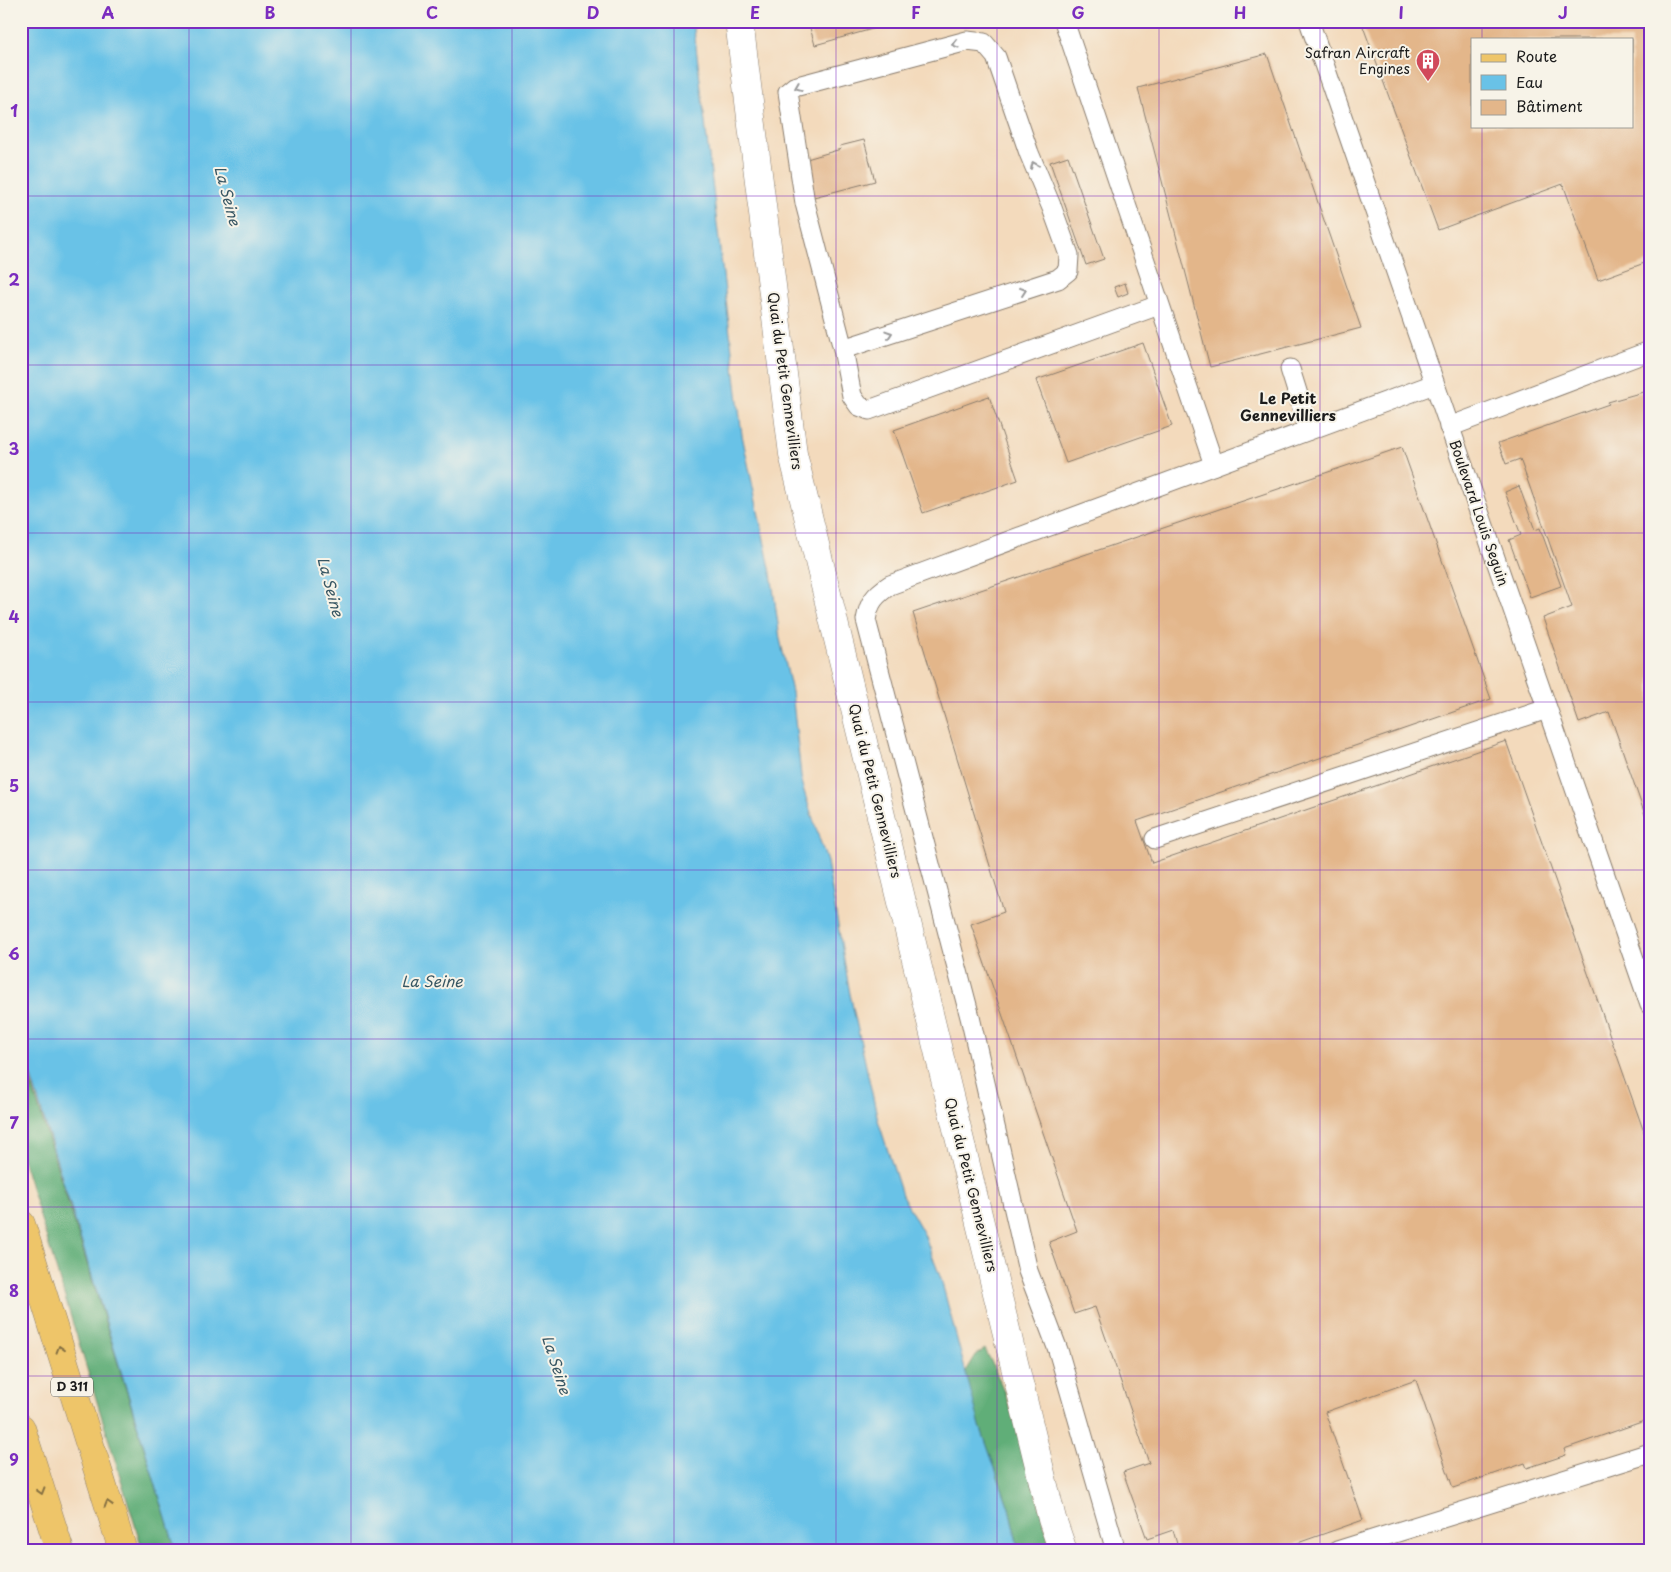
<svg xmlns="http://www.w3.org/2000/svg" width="1671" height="1572" font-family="'Playpen Sans',sans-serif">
<rect width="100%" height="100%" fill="#f7f3e8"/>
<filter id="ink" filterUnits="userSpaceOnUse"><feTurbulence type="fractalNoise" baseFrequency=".02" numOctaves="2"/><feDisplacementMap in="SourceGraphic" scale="10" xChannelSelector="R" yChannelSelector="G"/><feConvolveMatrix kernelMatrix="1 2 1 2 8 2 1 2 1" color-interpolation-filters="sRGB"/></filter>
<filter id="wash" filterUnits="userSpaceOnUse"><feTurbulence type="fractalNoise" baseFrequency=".0096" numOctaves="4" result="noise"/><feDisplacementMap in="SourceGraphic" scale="20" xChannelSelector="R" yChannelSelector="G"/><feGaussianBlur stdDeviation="1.12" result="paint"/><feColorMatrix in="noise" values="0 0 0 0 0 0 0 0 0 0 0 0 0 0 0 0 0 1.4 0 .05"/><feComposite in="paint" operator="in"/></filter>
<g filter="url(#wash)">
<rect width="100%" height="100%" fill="#f3dabc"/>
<g fill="#61ae78" stroke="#3e654a">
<polygon points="21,1050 176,1551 143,1551 21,1155"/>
<path d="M 985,1349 C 1017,1411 1033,1484 1052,1551 L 1019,1551 L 1009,1508 L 980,1426 L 965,1373 L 976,1355 Z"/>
</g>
<polygon fill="#69c2e7" stroke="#426f82" points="21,21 693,21 742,435 771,573 780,639 792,692 802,785 827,862 850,994 878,1120 902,1195 924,1234 941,1279 980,1426 1009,1508 1019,1551 176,1551 21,1044"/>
<g id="blocks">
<g fill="#e3b68a" fill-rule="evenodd">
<polygon points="808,21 893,21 894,23 815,45"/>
<path d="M 1361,21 L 1650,21 L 1650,261 L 1598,280 L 1563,184 L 1438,230 ZM 1472,39 L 1632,39 L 1632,126 L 1472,126 Z"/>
<polygon points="1267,54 1361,328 1210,367 1138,88"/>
<polygon points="864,140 875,181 810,198 800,161 841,149 840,146"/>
<polygon points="1068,156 1104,259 1086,265 1050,162"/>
<polygon points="1125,283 1128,293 1118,297 1114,287"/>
<polygon points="1143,343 1172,426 1066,463 1036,380"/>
<polygon points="1650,390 1650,826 1649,826 1609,712 1579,723 1543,618 1572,607 1520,459 1506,464 1498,443 1609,404 1608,402"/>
<polygon points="989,396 1018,480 923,513 894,430"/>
<polygon points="1402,447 1491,699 1137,821 1152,863 1506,741 1650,1149 1650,1419 1564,1449 1566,1455 1527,1468 1525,1463 1453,1488 1416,1380 1325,1412 1363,1520 1275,1551 1217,1551 1216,1549 1210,1551 1179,1551 1173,1530 1147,1539 1123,1472 1149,1463 1095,1307 1074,1314 1049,1242 1077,1231 971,924 1004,912 913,613"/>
<polygon points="1519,486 1535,530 1540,528 1561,586 1530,597 1509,540 1521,535 1505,492"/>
</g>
</g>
</g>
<g filter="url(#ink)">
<use href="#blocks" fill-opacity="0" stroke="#887b6c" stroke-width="1"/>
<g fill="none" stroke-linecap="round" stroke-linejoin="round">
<defs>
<g id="service">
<polyline points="1064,21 1214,465"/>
<polyline points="1309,21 1650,1005"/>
<polyline points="843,349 1058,279 1068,271 1069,255 1052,208 1029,153 996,57 984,43 967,41 794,87 788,92 805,203 843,349 852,396 859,406 869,410 1159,305"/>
<polyline points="1290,369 1309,430"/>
<polyline points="1449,427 1650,351"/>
<polyline points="1155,839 1547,709"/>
<path d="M 1116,1551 L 1058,1350 L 1028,1271 L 970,1017 L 866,620 C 869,602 875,595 890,585 L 1434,384"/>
<polyline points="1337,1551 1650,1453"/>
</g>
<polyline id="minor" points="739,21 793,454 1052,1519 1063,1551"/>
<g id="primary">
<polyline points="21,1224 123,1551"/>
<polyline points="21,1428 60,1551"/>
</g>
</defs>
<use href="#service" stroke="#887b6c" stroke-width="21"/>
<use href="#minor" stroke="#887b6c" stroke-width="29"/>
<use href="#primary" stroke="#887b6c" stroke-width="29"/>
<use href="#service" stroke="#fff" stroke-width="19"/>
<use href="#minor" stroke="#fff" stroke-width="28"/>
<use href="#primary" stroke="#eec569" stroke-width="28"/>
</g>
<defs><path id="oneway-chevron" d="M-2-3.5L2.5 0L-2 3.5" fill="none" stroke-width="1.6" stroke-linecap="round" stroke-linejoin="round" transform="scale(1.25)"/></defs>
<g stroke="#999">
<use href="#oneway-chevron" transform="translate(955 44) rotate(165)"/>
<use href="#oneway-chevron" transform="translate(798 87) rotate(158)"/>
<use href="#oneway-chevron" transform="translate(1034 165) rotate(-113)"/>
<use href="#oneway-chevron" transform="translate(1023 291) rotate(-19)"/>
<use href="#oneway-chevron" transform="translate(889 334) rotate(-18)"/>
</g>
<g stroke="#857042">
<use href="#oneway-chevron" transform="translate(60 1349) rotate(-107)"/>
<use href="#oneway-chevron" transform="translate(41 1491) rotate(73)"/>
<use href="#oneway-chevron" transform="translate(108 1504) rotate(-107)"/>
</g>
</g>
<path fill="none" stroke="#7b2cbf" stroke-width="1" stroke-opacity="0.55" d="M 189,21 L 189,1551M 351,21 L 351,1551M 512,21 L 512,1551M 674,21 L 674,1551M 836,21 L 836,1551M 997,21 L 997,1551M 1159,21 L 1159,1551M 1320,21 L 1320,1551M 1482,21 L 1482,39M 1482,126 L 1482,1551M 21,196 L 1650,196M 21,365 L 1650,365M 21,533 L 1650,533M 21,702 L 1650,702M 21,870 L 1650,870M 21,1039 L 1650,1039M 21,1207 L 1650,1207M 21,1376 L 1650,1376"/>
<defs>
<symbol id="building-pin" viewBox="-11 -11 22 30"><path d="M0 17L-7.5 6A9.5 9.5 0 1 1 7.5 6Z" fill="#d1495b" stroke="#f7f3e8"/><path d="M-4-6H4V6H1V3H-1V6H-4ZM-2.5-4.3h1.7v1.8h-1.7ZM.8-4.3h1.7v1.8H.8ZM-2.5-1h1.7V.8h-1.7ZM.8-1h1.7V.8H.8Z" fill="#fff"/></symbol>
</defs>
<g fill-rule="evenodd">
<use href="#building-pin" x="1414" y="47" width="28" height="38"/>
</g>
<g text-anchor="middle" stroke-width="4" stroke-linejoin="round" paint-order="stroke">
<rect fill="#f7f3e8" stroke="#5e5c59" stroke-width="1" x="51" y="1377.5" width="42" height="19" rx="4"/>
<g font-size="12" font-weight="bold" fill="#1c1c1c">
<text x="72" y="1391">D 311</text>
</g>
<g font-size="14" fill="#1c1c1c" stroke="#f7f3e8" text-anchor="end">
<text x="1410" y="58">Safran Aircraft<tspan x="1410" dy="16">Engines</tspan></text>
</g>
<g font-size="14" fill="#1c1c1c" stroke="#f7f3e8">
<text transform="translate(785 381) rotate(82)" y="5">Quai du Petit Gennevilliers</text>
<text transform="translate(1479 513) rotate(71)" y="5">Boulevard Louis Seguin</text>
<text transform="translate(875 791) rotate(76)" y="5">Quai du Petit Gennevilliers</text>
<text transform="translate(971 1185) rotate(76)" y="5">Quai du Petit Gennevilliers</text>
</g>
<g font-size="15" font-style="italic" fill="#375663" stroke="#f7f3e8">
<text transform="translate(227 196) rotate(75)" y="5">La Seine</text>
<text transform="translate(330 587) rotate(75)" y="5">La Seine</text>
<text x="432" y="987">La Seine</text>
<text transform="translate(556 1365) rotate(72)" y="5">La Seine</text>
</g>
<g font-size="15" font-weight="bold" fill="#1c1c1c" stroke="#f7f3e8">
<text x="1288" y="404">Le Petit<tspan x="1288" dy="17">Gennevilliers</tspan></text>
</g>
</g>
<rect width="1671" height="1572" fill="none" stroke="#f7f3e8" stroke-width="55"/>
<rect x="1471" y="38" width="162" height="90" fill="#f7f3e8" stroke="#9f9d96"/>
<rect x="1481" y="54" width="25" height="8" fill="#eec569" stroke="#9f9d96"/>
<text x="1516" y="62" font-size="15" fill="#1c1c1c">Route</text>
<rect x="1481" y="75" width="25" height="15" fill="#69c2e7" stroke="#9f9d96"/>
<text x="1516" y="88" font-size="15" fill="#1c1c1c">Eau</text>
<rect x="1481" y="100" width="25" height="15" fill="#e3b68a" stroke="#9f9d96"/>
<text x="1516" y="112" font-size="15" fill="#1c1c1c">Bâtiment</text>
<rect x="28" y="28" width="1616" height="1516" fill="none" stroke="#7b2cbf" stroke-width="2"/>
<g font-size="16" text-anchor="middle" font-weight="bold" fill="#7b2cbf">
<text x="108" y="19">A</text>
<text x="270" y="19">B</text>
<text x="432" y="19">C</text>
<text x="593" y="19">D</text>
<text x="755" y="19">E</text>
<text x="916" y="19">F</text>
<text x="1078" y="19">G</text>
<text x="1240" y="19">H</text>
<text x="1401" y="19">I</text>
<text x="1563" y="19">J</text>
<text x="14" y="117">1</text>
<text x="14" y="286">2</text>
<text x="14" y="455">3</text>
<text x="14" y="623">4</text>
<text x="14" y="792">5</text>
<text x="14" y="960">6</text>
<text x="14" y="1129">7</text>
<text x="14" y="1297">8</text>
<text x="14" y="1466">9</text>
</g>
</svg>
